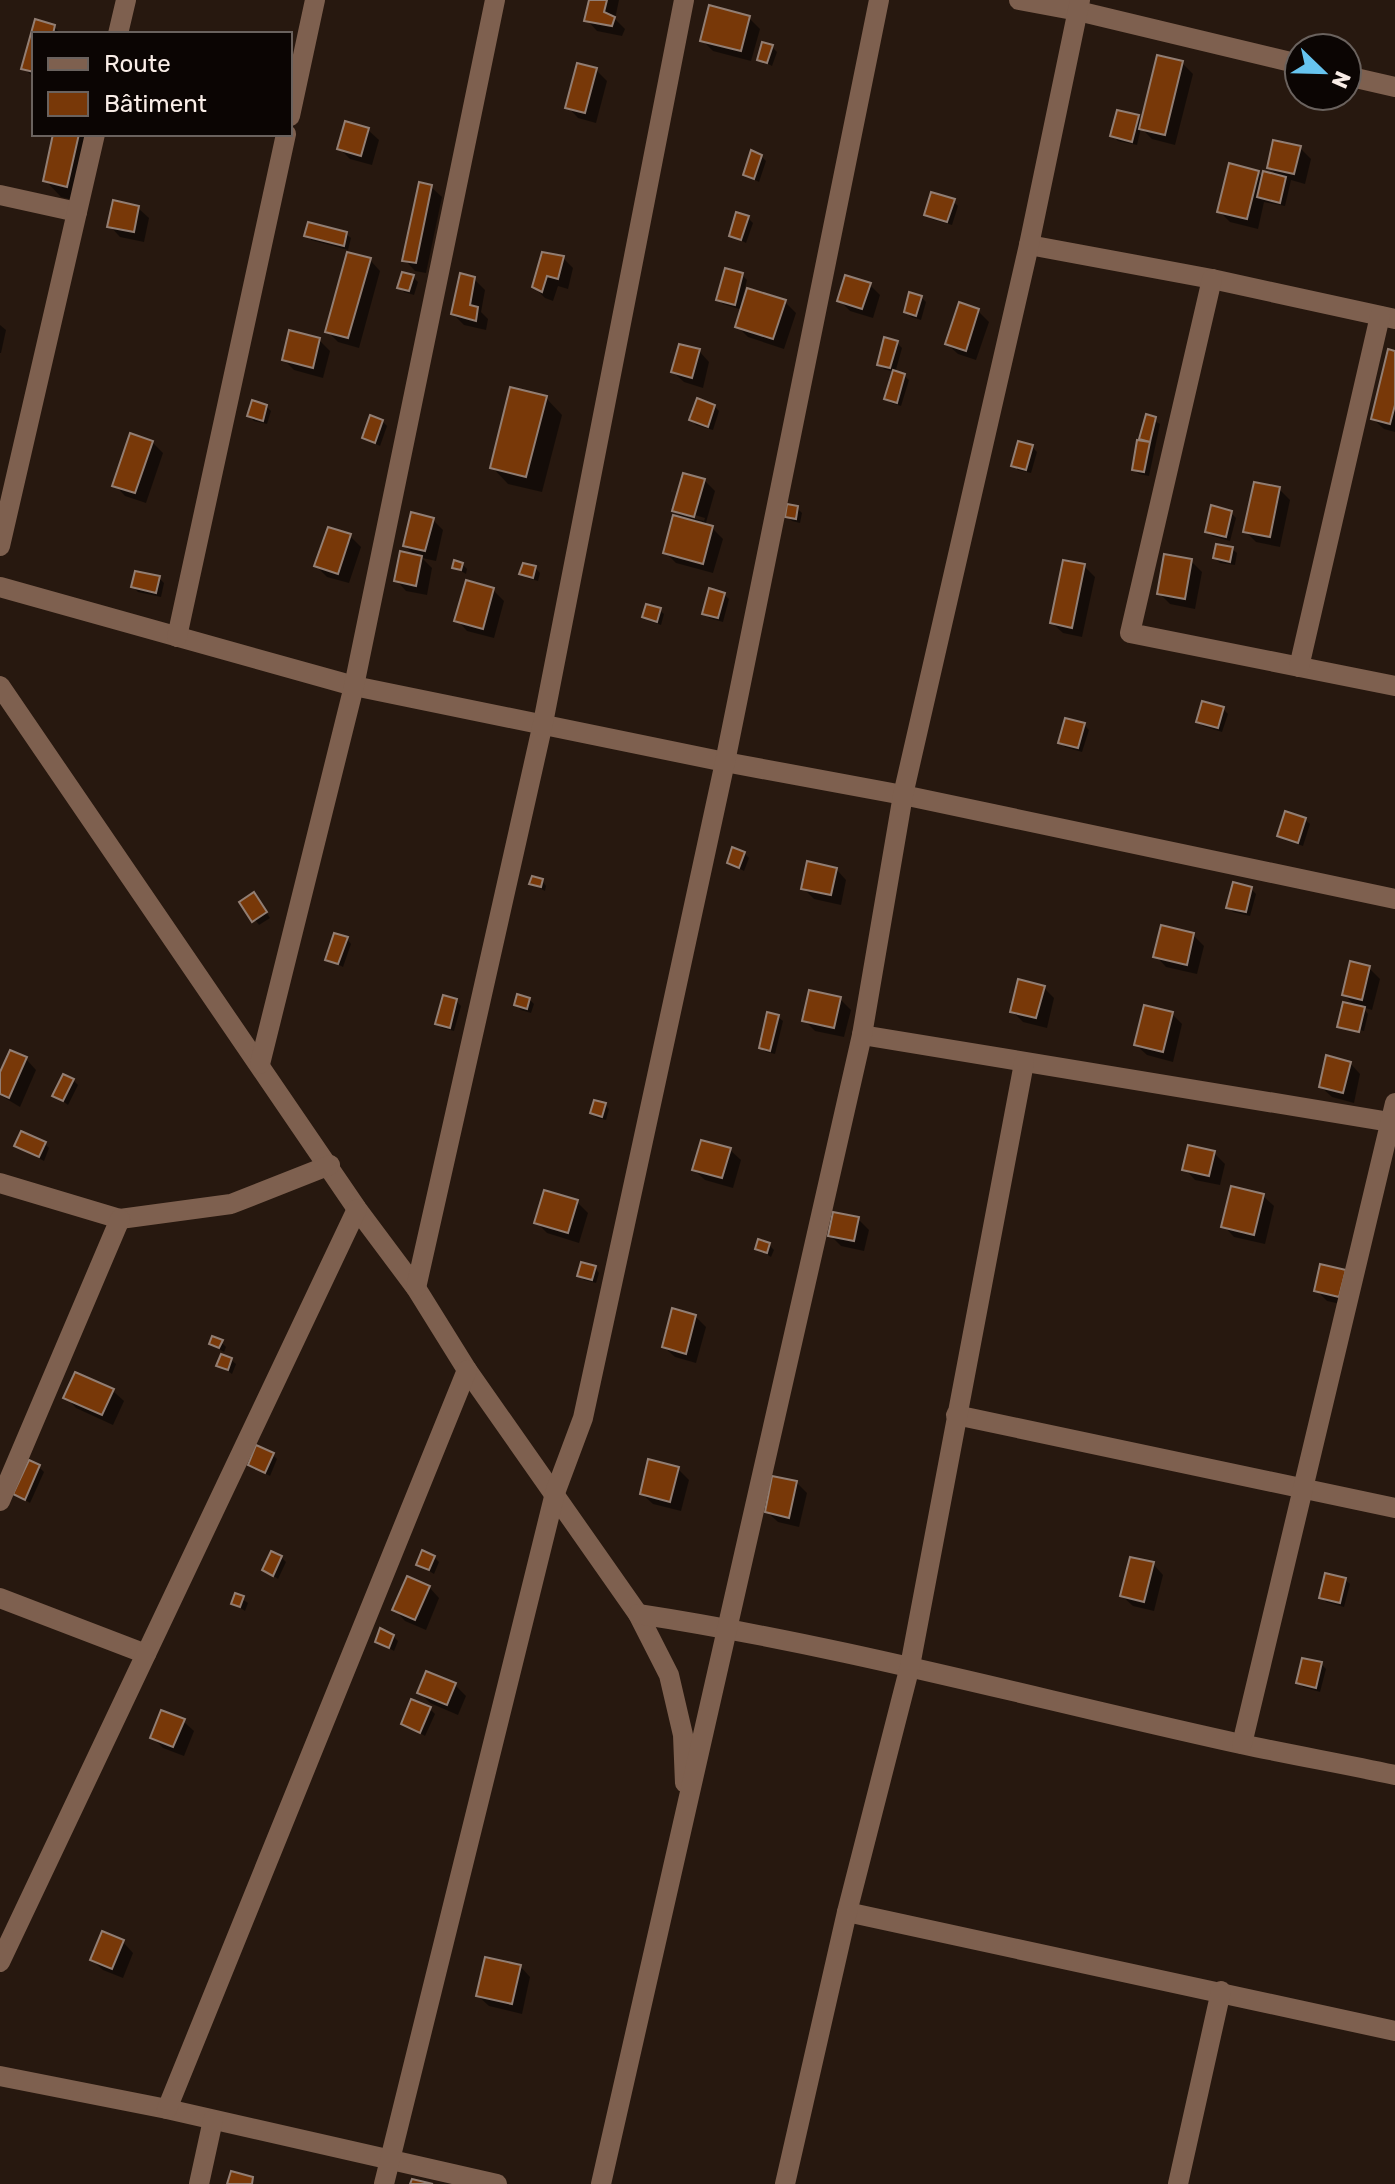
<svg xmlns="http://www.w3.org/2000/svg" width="1395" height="2184" font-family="Rubik,sans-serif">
<rect width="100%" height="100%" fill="#27180f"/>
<g fill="#0007" fill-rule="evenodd">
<polygon points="591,0 619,0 615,19 625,29 622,36 597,31 587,20"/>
<polygon points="749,18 760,29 751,61 713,51 702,40"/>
<polygon points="36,22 54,27 62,34 34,34 34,78 24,68"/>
<polygon points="772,47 777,52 772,66 759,59"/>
<polygon points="1182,63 1193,74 1175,145 1152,139 1141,128 1137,145 1118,141 1113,136 1138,117 1143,122"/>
<polygon points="596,70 607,81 596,123 578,118 568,107"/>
<polygon points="368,130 379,140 372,165 350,159 339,148"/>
<polygon points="55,134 99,134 83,202 61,197 45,180"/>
<polygon points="1300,148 1311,159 1305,184 1291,180 1285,206 1264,202 1258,229 1230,222 1219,211 1258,173 1264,178 1278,177 1269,167"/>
<polygon points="761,156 766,161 759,182 745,175"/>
<polygon points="431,187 442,197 426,273 415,271 405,260"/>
<polygon points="953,201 958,206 952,225 931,219 927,214"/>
<polygon points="138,208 149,218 144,242 120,237 110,226"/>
<polygon points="748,218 753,223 746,243 731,235"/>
<polygon points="346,234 351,238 348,250 311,240 307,235"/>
<polygon points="563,258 573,268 568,289 558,286 553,301 545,298 534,287"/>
<polygon points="370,260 380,271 359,348 338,342 327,331"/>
<polygon points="742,275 747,280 741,304 785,302 796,313 784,349 748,337 737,326 742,310 723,304 718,300"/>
<polygon points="413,277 418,282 414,295 404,292 399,287"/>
<polygon points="474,279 485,290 481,312 488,319 486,330 464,325 453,314"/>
<polygon points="869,284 880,295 873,318 850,311 839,300"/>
<polygon points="921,297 926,302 921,320 911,317 906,312"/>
<polygon points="978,311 989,322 976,360 958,354 947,344"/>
<polygon points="0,325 6,330 1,353 0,353"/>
<polygon points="319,340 330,351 323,378 294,370 284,360"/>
<polygon points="897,343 902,348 895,373 904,376 909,380 901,406 891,403 886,398 894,372 884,369 879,364"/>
<polygon points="699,351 709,362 703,388 684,382 673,372"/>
<polygon points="1395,353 1395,432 1384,429 1373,419"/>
<polygon points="546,398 562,415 542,492 508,484 492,467"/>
<polygon points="266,406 271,411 267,424 254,421 249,416"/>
<polygon points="714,406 719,411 713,430 696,425 691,420"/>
<polygon points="1147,417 1160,424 1149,476 1139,474 1134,469 1139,441"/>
<polygon points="382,421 387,426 380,446 364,438"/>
<polygon points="152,442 163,453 146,503 125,496 115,485"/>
<polygon points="1032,447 1037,452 1031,473 1018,470 1013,465"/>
<path d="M 704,480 L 715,491 L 705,526 L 712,528 L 723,539 L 713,573 L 676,563 L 665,552 L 685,521 L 674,510 ZM 684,512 L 705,518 L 704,521 L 684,516 Z"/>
<polygon points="1279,489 1290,500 1280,547 1256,542 1245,531"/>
<polygon points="797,508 802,513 800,523 792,521 787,516"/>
<polygon points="1231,513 1236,518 1230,541 1212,536 1207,532"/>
<polygon points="433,520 443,530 436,561 422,558 432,568 427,595 406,591 396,580 416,557 405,546"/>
<polygon points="329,529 350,536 361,547 349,583 327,577 316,566"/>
<polygon points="1232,549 1237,553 1235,565 1220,563 1215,558"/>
<polygon points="1191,561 1202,572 1195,609 1170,604 1159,593"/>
<polygon points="462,564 467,569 466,574 454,567"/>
<polygon points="1084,566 1095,577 1082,637 1063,633 1052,623"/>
<polygon points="535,568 540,573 538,581 527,578 522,573"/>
<polygon points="159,578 164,583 161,597 138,592 133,587"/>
<polygon points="493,590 504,601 494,638 467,631 457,620"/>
<polygon points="724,595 729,599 723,622 709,618 704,613"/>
<polygon points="659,610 664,614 661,625 649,621 644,617"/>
<polygon points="1223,709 1228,714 1222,732 1203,726 1198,722"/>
<polygon points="1084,725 1089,730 1082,752 1065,747 1060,742"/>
<polygon points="1305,820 1310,824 1303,846 1285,840 1280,835"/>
<polygon points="744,853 749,858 744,871 729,863"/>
<polygon points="836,869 846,880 841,905 814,899 803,888"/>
<polygon points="542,881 546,886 545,891 532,884"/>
<polygon points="1251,889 1256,894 1250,916 1233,912 1228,907"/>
<polygon points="258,899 270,918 259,925 242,902"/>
<polygon points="1193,935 1204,946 1197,974 1166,967 1156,956"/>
<polygon points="347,939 351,944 343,967 328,959"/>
<polygon points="1369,968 1380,979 1372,1010 1362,1007 1368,1014 1364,1031 1342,1026 1342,1029 1339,1026 1357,1007 1344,995"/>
<polygon points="1044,988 1054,998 1047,1028 1023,1022 1012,1011"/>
<polygon points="529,999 534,1004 531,1013 521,1010 516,1005"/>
<polygon points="840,999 851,1010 844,1037 815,1031 804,1020"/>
<polygon points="456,1001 461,1006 454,1031 442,1028 438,1023"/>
<polygon points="1172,1014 1182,1024 1173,1062 1147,1055 1136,1045"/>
<polygon points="778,1017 783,1021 775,1054 766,1052 761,1047"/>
<polygon points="26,1059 36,1070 20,1107 0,1095 0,1077"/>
<polygon points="1350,1063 1360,1074 1354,1103 1332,1097 1321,1087"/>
<polygon points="73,1080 78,1085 68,1105 55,1095"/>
<polygon points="604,1104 609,1109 606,1120 597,1118 592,1113"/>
<polygon points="45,1144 49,1148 44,1161 17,1146"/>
<polygon points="730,1150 741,1160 733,1188 705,1180 694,1170"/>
<polygon points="1214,1153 1225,1164 1220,1185 1195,1180 1185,1169"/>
<polygon points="1263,1196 1274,1206 1265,1244 1234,1237 1224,1226"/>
<polygon points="577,1202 588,1213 579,1243 547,1233 536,1222"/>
<polygon points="858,1219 869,1230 864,1251 841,1246 830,1235"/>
<polygon points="769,1245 774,1250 771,1257 757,1248"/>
<polygon points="595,1268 599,1273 596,1283 584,1280 580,1275"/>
<polygon points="1356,1282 1350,1306 1327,1301 1316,1290"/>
<polygon points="695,1316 706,1327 696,1363 675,1357 664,1347"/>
<polygon points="221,1342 226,1347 224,1352 211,1344"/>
<polygon points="231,1360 236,1364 232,1374 219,1365"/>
<polygon points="113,1391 124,1401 113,1425 76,1408 66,1397"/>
<polygon points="272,1454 277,1459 270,1476 250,1465"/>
<polygon points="650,1462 678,1469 689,1480 681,1511 653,1504 642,1494"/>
<polygon points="39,1467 44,1472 30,1503 16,1494"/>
<polygon points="796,1482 807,1493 799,1527 778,1522 767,1512"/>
<polygon points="281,1557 286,1562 278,1579 265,1570"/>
<polygon points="434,1557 439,1562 434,1574 418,1564"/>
<polygon points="1153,1564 1163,1575 1154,1611 1133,1606 1122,1596"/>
<polygon points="1345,1580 1350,1584 1344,1607 1326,1602 1321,1597"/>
<polygon points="429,1587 439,1598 426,1630 405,1621 395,1610"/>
<polygon points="236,1595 248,1603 245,1611 233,1603"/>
<polygon points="393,1636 398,1641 394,1651 377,1641"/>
<polygon points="1321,1664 1326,1669 1320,1692 1303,1687 1298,1682"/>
<polygon points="455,1685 466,1696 458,1715 430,1703 419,1692"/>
<polygon points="430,1709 435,1714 425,1736 404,1724"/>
<polygon points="183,1721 194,1731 184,1756 163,1748 152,1737"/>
<polygon points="123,1942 133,1953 123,1978 103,1970 92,1960"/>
<polygon points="520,1966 530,1977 522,2014 489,2006 478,1996"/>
</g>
<g fill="#783808" stroke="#927e73" stroke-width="2">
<polygon points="589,0 607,0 604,12 615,17 612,26 584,21"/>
<polygon points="709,5 750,16 741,51 700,41"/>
<polygon points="35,19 55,25 53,34 34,34 34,72 21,69"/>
<polygon points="762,42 773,45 767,63 757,60"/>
<polygon points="1157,55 1183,61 1165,135 1139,129"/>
<polygon points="577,63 597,68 585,113 565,108"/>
<polygon points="1117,110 1139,115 1132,142 1110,136"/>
<polygon points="345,121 369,128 361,156 337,149"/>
<polygon points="53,134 79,134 67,187 43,181"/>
<polygon points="1273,140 1301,146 1294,174 1267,168"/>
<polygon points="751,150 762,155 754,179 743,175"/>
<polygon points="1229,163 1259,171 1247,219 1217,212"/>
<polygon points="1263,171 1286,177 1280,203 1257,197"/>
<polygon points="419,182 432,185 416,263 402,261"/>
<polygon points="931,192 955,199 947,222 924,215"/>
<polygon points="113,200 139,206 134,232 107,227"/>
<polygon points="736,212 749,216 741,240 729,236"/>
<polygon points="308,222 347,232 344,246 304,236"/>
<polygon points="347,252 371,258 348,338 325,332"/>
<polygon points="542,252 564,256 558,279 547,276 542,292 532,287"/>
<polygon points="725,268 743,273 735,305 716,300"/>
<polygon points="402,272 414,275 409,291 397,288"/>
<polygon points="460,273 475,277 470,305 478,307 476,321 451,314"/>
<polygon points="845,275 871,283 862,309 837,301"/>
<polygon points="747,288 786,300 773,339 735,327"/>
<polygon points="909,292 922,296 916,316 904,312"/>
<polygon points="959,302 979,309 966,351 945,344"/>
<polygon points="289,330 320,338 313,368 282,360"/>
<polygon points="884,337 898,341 890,368 877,365"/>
<polygon points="679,344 700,349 692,378 671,372"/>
<polygon points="1388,349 1395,351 1395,405 1390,424 1371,419"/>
<polygon points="893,370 905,374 897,403 884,399"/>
<polygon points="510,387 547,396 526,477 490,468"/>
<polygon points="697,398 715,405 708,427 689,420"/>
<polygon points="252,400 267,405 263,421 247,416"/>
<polygon points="1146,414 1156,417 1150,442 1139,439"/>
<polygon points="370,415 383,420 375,443 362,438"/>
<polygon points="130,433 153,441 135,493 112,486"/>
<polygon points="1137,440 1150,442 1144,472 1132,470"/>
<polygon points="1018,441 1033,445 1026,470 1011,466"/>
<polygon points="683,473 705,479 694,517 672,511"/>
<polygon points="1254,482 1280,487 1270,537 1243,532"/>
<polygon points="787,504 798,506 796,519 785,517"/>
<polygon points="1211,505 1232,511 1226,537 1205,532"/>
<polygon points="411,512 434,518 425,551 403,546"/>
<polygon points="673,515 713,526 703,564 663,553"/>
<polygon points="328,527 351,534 338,574 314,566"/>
<polygon points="1216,544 1233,547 1230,562 1213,558"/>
<polygon points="400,551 422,556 416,586 394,581"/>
<polygon points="1164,554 1192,559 1185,599 1157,594"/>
<polygon points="454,560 463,563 461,570 452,568"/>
<polygon points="1063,560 1085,564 1072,628 1050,623"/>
<polygon points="523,563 536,566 533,578 519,574"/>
<polygon points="135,571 160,576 156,593 131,587"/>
<polygon points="466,580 494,588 483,629 454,621"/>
<polygon points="709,588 725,593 718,618 702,614"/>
<polygon points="646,604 661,608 657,622 642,617"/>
<polygon points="1202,701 1224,707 1218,728 1196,722"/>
<polygon points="1065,718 1085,723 1078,748 1058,743"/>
<polygon points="1285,811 1306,818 1298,843 1277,836"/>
<polygon points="732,847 745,852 739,868 727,863"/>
<polygon points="807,861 837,868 831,895 801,889"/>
<polygon points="532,876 543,879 541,887 529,884"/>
<polygon points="1233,882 1252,887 1246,912 1226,908"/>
<polygon points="254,892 267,912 252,922 239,902"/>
<polygon points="1161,925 1194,933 1187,965 1153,957"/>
<polygon points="334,933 348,937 338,964 325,960"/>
<polygon points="1350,961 1370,966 1362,1000 1342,995"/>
<polygon points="1018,979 1045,986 1036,1018 1010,1012"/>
<polygon points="809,990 841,997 834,1028 802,1021"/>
<polygon points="517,994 530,998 527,1009 514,1005"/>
<polygon points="443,995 457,999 450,1028 435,1024"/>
<polygon points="1343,1002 1365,1007 1359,1032 1337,1027"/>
<polygon points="1144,1005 1173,1012 1163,1052 1134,1045"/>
<polygon points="767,1012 779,1015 770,1051 759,1048"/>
<polygon points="10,1050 27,1057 9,1098 0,1094 0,1072"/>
<polygon points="1326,1055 1351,1062 1343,1093 1319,1087"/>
<polygon points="63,1074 74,1079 63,1101 52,1096"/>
<polygon points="594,1100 606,1103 602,1117 590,1113"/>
<polygon points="21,1131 46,1142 39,1157 14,1146"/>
<polygon points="701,1140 731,1148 722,1178 692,1170"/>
<polygon points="1188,1145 1215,1151 1209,1176 1182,1170"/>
<polygon points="1231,1186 1264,1194 1254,1235 1221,1227"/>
<polygon points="544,1190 578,1200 568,1233 534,1223"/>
<polygon points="833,1212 859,1217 854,1241 828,1236"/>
<polygon points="758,1239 770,1243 767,1253 755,1249"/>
<polygon points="581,1262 596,1266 592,1280 577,1276"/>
<polygon points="1320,1264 1346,1270 1339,1297 1314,1291"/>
<polygon points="672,1308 696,1315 686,1354 662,1347"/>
<polygon points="212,1336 223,1340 219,1348 209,1344"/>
<polygon points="221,1354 232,1358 228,1370 216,1366"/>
<polygon points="75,1372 114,1389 102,1415 63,1398"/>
<polygon points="256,1445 274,1453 265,1473 248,1465"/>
<polygon points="648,1459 679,1467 670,1502 640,1494"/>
<polygon points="29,1460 40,1465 25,1500 13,1494"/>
<polygon points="772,1476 797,1481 789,1518 765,1512"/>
<polygon points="422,1550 435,1556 429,1570 416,1565"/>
<polygon points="271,1551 282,1556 273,1576 262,1570"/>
<polygon points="1130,1557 1154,1562 1144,1602 1120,1596"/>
<polygon points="1325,1573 1346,1578 1340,1603 1319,1598"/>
<polygon points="407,1576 430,1586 415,1620 392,1610"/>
<polygon points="235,1593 244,1596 240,1607 231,1604"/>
<polygon points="380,1628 394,1635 389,1648 375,1642"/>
<polygon points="1302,1658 1322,1662 1316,1688 1296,1683"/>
<polygon points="426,1671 456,1683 447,1705 417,1693"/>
<polygon points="411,1699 431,1707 420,1733 401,1724"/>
<polygon points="161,1710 185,1719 173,1747 150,1738"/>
<polygon points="102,1931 124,1940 112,1969 90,1960"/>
<polygon points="485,1957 521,1965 512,2004 476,1996"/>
<polygon points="231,2171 253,2177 252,2184 227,2184"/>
<polygon points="412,2179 433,2184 410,2184"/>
</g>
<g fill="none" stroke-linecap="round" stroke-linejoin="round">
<g stroke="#7e604f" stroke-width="20">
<polyline points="1019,0 1078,11 1299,64"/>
<polyline points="118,34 126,0"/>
<polyline points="1347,76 1395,87"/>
<polyline points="290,116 315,0"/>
<polyline points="0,195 77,212"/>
<polyline points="1029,245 1212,279 1395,319"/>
<polyline points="1212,279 1130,633 1395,686"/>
<polyline points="0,546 95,134"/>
<polyline points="0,587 354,686 725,762 903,795 1395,899"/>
<polyline points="177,637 286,134"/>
<polyline points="1299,667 1380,316"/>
<polyline points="0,686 357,1209 416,1288 467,1370 638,1614 669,1675 683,1735 685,1783"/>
<polyline points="862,1035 1390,1122"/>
<polyline points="260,1064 354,686 495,0"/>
<polyline points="0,1183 120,1219 231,1204 330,1165"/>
<polyline points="416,1288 543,723 684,0"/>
<polyline points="956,1415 1395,1508"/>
<polyline points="0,1501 120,1219"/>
<polyline points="0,1598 146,1654"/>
<path d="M 638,1614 C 841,1645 1040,1700 1241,1744 C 1292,1755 1344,1764 1395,1775"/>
<polyline points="1242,1744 1395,1103"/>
<polyline points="847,1912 1395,2031"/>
<polyline points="0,1962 357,1209"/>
<polyline points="0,2076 167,2109 497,2184"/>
<polyline points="167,2109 467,1370"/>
<polyline points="199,2184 213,2120"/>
<polyline points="384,2184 555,1493 583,1418 725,762 879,0"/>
<polyline points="601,2184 862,1035 903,795 1029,245 1080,0"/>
<polyline points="785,2184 847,1912 910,1666 1024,1063"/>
<polyline points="1178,2184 1221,1991"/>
</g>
</g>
<rect x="32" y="32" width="260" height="104" fill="#0b0503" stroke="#6a625e" stroke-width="2"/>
<rect x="48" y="58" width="40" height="12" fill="#7e604f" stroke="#6a625e" stroke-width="2"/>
<text x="104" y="72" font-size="24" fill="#f9ede7">Route</text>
<rect x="48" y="92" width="40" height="24" fill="#783808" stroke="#6a625e" stroke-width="2"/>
<text x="104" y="112" font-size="24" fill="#f9ede7">Bâtiment</text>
<g transform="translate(1323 72) rotate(113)"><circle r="38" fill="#0b0503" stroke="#6a625e" stroke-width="2"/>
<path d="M0-6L14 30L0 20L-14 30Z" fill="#67c4ef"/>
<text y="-12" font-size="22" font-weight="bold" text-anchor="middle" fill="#f9ede7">N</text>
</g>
</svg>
